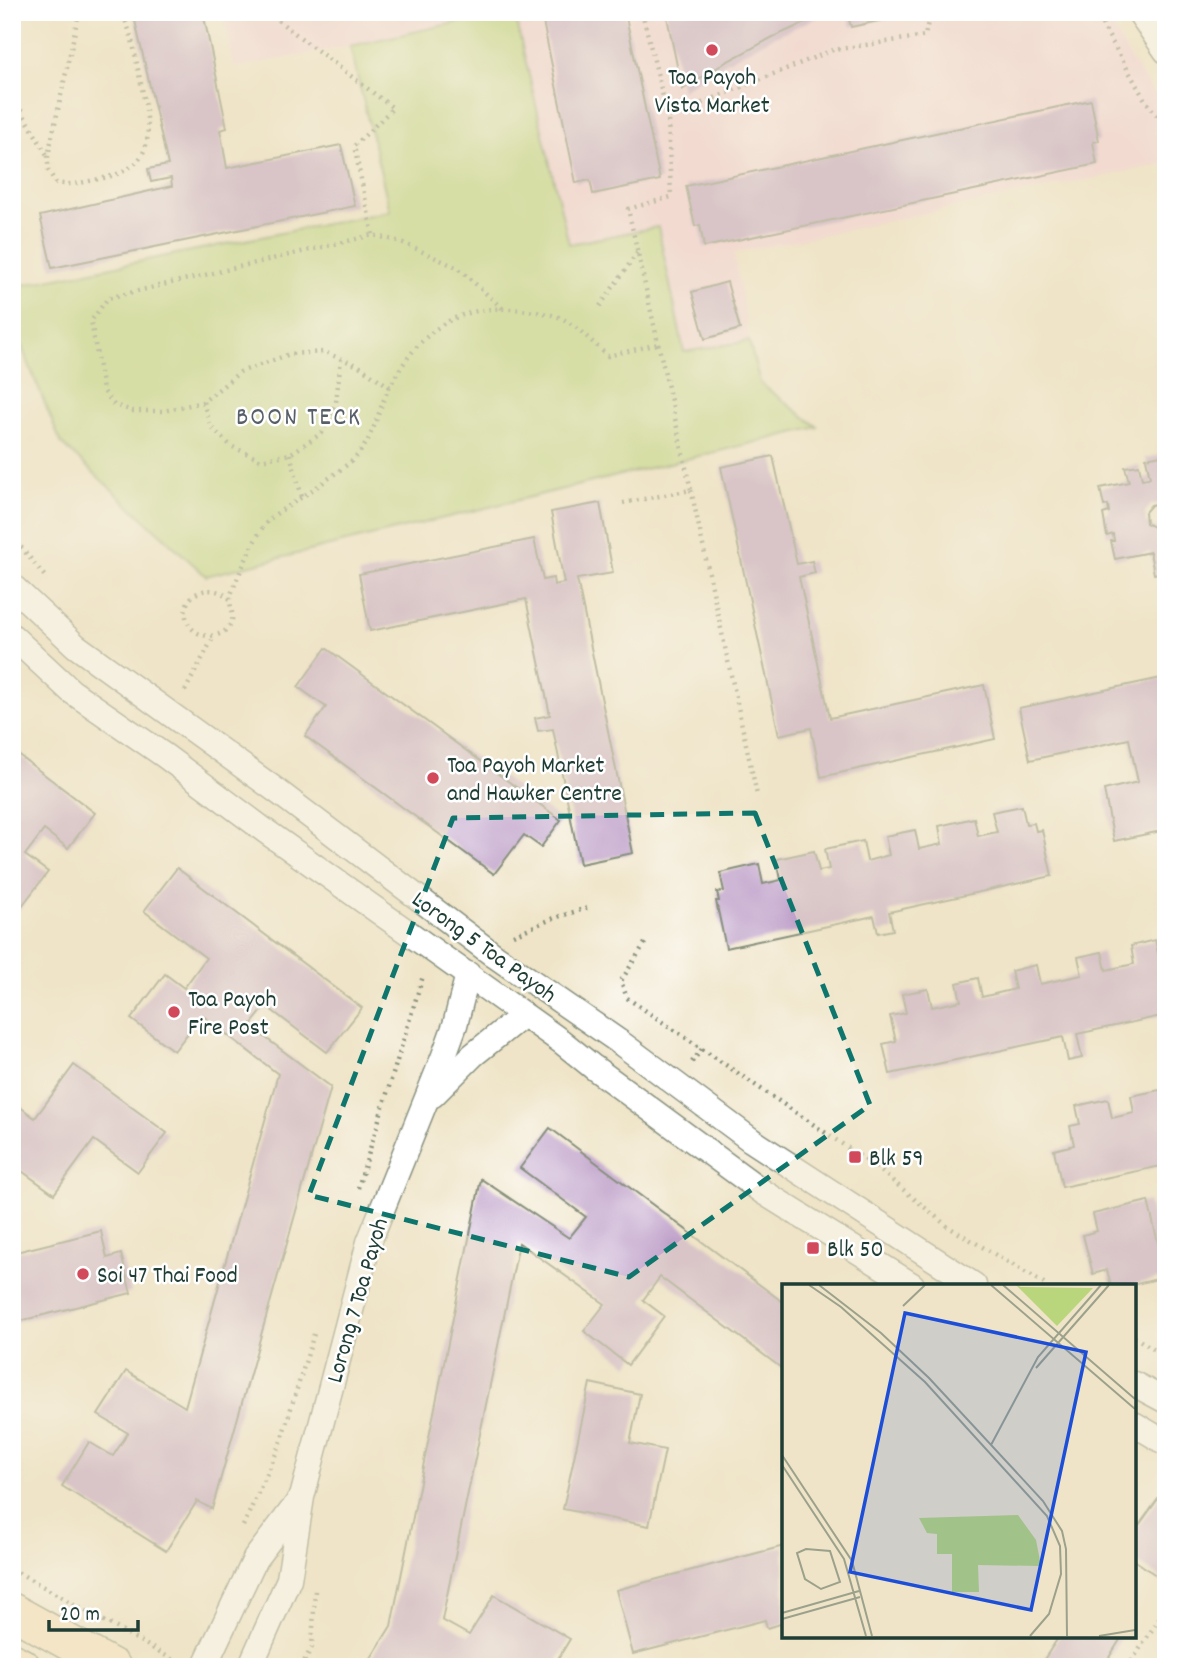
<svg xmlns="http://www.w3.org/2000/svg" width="1178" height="1679" font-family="Dekko,sans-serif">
<rect width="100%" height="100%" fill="#fff"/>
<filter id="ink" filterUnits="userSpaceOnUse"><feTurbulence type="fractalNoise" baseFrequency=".0143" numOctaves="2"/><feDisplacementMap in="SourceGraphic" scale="14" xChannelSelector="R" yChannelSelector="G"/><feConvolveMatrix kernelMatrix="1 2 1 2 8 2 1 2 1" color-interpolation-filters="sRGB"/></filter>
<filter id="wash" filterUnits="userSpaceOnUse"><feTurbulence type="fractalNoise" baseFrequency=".00686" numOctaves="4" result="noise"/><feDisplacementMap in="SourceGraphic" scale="28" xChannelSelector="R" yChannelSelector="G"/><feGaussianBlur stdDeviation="1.57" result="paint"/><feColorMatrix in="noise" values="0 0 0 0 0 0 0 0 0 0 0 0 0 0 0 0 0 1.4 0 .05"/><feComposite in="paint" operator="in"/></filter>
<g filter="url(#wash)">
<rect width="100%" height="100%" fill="#efe4c7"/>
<g fill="#f5cfdb">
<polygon points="223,12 504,12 350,46 235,67"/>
<polygon points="514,12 1104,12 1127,53 1166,112 1166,163 734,253 749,341 684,352 658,227 569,245"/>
</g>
<polygon fill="#b9d67c" stroke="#6c8a58" stroke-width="2" points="504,12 514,12 569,244 658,227 684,352 749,341 760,383 818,427 206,576 61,443 12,323 12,287 390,211 350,46"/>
<g id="blocks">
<g fill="#be9fc8">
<polygon points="133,12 203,12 227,128 220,130 227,168 341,145 355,206 52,268 40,216 172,186 171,178 151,182 148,169 168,165"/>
<polygon points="541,12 625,12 660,180 593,194 590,180 576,183"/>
<polygon points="666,12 818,12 818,17 773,37 726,62 682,90"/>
<polygon points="847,12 914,12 914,13 851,27"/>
<polygon points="1091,100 1099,141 1093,142 1097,164 704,247 700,225 695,226 686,186"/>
<polygon points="727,282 740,329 705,339 692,292"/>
<polygon points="1166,454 1166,502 1151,505 1145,512 1146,523 1155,528 1166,526 1166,571 1154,574 1150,552 1115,559 1111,541 1114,541 1113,534 1107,536 1103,514 1109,512 1108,505 1104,506 1100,488 1129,482 1125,467 1139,465 1142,479 1150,478 1146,458"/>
<polygon points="773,456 797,564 812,561 815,573 799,577 830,718 984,685 995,739 821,777 811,728 779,735 721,467"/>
<polygon points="600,503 613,573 577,579 633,853 580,864 553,729 538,731 535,718 550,715 526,599 370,631 359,574 534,539 543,580 553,578 554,585 564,583 551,512"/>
<polygon points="326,648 561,820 541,847 524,835 494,874 305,736 326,707 298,687"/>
<polygon points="1166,677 1166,830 1114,841 1104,790 1138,782 1129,739 1030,760 1019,708"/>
<polygon points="12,750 95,813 68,848 44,830 25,855 48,872 18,911 12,907"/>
<polygon points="1022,806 1026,824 1034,823 1036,831 1042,830 1052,876 889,912 893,930 878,933 874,916 726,948 716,901 719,901 717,892 724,891 720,873 759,864 763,884 781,880 777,859 814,851 819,871 829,869 825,849 863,841 867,861 889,855 885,836 915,830 919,849 942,844 939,826 974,818 978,836 997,832 992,812"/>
<polygon points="177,868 362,1008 327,1052 266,1006 250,1026 331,1087 212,1509 197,1501 166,1551 62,1486 89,1442 113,1456 128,1433 98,1415 126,1371 185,1407 278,1074 202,1015 174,1051 131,1019 165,974 184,988 206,958 144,911"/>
<polygon points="1155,940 1159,958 1166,957 1166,1015 1077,1034 1082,1058 1068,1061 1063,1037 890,1074 883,1044 896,1041 890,1016 906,1013 902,994 928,989 932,1007 961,1001 957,983 978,978 982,997 1015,989 1011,971 1036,965 1040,984 1082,975 1078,957 1102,952 1106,970 1134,964 1131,946"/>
<polygon points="74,1065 167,1133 138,1172 94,1140 54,1194 12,1164 12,1101 35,1118"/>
<polygon points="1160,1090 1164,1107 1166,1106 1166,1165 1062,1187 1054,1150 1074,1145 1070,1126 1080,1124 1076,1106 1108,1099 1112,1118 1134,1113 1131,1096"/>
<polygon points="550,1128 784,1303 784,1370 660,1277 643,1300 664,1316 628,1365 584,1331 605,1304 519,1243 442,1620 469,1635 494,1595 570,1639 553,1667 368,1667 366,1666 391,1626 481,1179 569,1238 586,1217 520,1168"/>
<polygon points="1148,1201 1166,1277 1132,1285 1111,1285 1107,1270 1093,1274 1083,1235 1097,1231 1093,1214"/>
<polygon points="101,1231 107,1258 121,1254 131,1293 12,1323 12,1253"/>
<polygon points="590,1383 640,1394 630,1443 665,1450 649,1526 563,1509"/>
<polygon points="1163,1492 1166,1494 1166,1582 1134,1560 1134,1532"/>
<polygon points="784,1546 784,1623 767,1628 765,1620 633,1654 616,1590"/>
<polygon points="1060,1635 1123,1635 1103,1667 1039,1667"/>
</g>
</g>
</g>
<g filter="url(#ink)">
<use href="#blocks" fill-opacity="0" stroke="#87907e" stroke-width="2"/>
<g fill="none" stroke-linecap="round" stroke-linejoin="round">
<defs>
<g id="minor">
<polyline points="1139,12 1166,51"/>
<polyline points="12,586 76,646 277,791 495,956 618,1041 751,1140 974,1285"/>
<polyline points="12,636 71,691 165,756 264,830 562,1042 593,1067 763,1192 912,1285"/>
<polyline points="433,1095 473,1055 523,1015"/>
<polyline points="1134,1384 1166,1401"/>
<polyline points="1134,1424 1166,1443"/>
<polyline points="204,1667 255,1559 299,1501"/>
<polyline points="250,1667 289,1579 302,1497 369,1242 443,1058 455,1025 468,974"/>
</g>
<g id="secondary">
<polyline points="12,1611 113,1667"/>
<polyline points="12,1661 23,1667"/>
</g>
</defs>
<use href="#minor" stroke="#87907e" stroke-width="27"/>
<use href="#secondary" stroke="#87907e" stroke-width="38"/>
<g stroke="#87907e" stroke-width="4.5" stroke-dasharray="2 5" stroke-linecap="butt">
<path d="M 79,12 L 48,156 L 48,170 L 56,183 C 71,186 84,182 99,179 C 161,167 150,128 140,79 C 135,56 133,33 121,12"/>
<polyline points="267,12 393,108 354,146 373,235"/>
<polyline points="642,12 668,117"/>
<polyline points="1095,12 1145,100 1166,127"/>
<polyline points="21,110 47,155"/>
<polyline points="600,306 637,253"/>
<polyline points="390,387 359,366 324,352 290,354 240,372 203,402 163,411 133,411 114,405 103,390 91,321 108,298 373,235 401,242 458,268 503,309"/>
<polyline points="203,402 211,427 231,446 261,460 290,454 322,433 336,402 341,359"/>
<polyline points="290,454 302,497"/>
<polyline points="691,490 757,795"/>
<polyline points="623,503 691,490 628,209 671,197 668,117 833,50 925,36 930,12"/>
<polyline points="12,536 47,579"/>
<path d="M 230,599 C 207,577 173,600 190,626 C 198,638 217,639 227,629 C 237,618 230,611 230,599 C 230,593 249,553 252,546 C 257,537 263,525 270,519 C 277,512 288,507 296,501 C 314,489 331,477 348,464 C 374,444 376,413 390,386 C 420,331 457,302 522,310 C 535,312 551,313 563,319 C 579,328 594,344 608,356 L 658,344"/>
<polyline points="185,691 214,636"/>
<polyline points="513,935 554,918 587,908"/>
<polyline points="645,943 621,981 627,998 876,1167 947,1226 1047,1285"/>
<polyline points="692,1062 702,1049"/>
<polyline points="358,1188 423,976"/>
<polyline points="1134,1337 1166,1356"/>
<polyline points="243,1526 279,1447 314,1334"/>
<polyline points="12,1569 177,1662"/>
<polyline points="301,1667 312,1647 315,1590"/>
<polyline points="1128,1667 1166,1608"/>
</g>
<use href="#minor" stroke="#fff" stroke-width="24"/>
<use href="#secondary" stroke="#f9e7c3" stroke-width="35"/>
</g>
</g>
<path d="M0 0H1178V1679H0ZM 755,813 L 870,1105 L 629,1277 L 309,1195 L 453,818 Z" fill="#efe4c7" fill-opacity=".55" fill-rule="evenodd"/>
<path fill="none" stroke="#0f766e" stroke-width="5" stroke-dasharray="14 9" stroke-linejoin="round" d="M 755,813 L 870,1105 L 629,1277 L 309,1195 L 453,818 Z"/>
<g fill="#d1495b" stroke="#fff" stroke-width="2.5">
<circle cx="712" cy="50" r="7"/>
<circle cx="433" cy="778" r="7"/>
<circle cx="174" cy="1012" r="7"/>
<rect x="848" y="1150" width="14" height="14" rx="3.5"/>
<rect x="806" y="1241" width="14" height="14" rx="3.5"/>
<circle cx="83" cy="1274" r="7"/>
</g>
<g text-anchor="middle" stroke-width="5" stroke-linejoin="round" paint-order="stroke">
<g font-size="24" fill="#1f3d34" stroke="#fff" text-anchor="start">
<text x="712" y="84" text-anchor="middle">Toa Payoh<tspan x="712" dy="28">Vista Market</tspan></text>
<text x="447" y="772">Toa Payoh Market<tspan x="447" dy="28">and Hawker Centre</tspan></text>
<text x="188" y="1006">Toa Payoh<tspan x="188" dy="28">Fire Post</tspan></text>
<text x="869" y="1165">Blk 59</text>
<text x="827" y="1256">Blk 50</text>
<text x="97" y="1282">Soi 47 Thai Food</text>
</g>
<g font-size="24" fill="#1f3d34" stroke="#fff">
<text transform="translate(485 946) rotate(36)" y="8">Lorong 5 Toa Payoh</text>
<text transform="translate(356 1300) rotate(-74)" y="8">Lorong 7 Toa Payoh</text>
</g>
<g font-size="26" letter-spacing="2" fill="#575f68" stroke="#fff">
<text x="299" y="424">BOON TECK</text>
</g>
</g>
<g transform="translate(782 1284)">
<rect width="354" height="354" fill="#efe4c7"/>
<path d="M 234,1 L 239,3 L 311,4 L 275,42 ZM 236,231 L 254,256 L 259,282 L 196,281 L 197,308 L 170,308 L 170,270 L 155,270 L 155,250 L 145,249 L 137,234 Z" fill="#b9d67c"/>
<path fill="none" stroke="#9ca18c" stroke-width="2" d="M 27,1 L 59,23 L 143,98 L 265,232 L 278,262 L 279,290 L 267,330 L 248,352M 37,1 L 99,49 L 147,94 L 261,217 L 280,247 L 284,265 L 285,352M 209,1 L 353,125M 221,1 L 353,115M 121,22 L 143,1M 254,84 L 327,1M 209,161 L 256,73 L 319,1M 0,171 L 70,277 L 90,352M 0,181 L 62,275 L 84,352M 24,265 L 48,267 L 58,298 L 39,305 L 23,295 L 15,269 ZM 0,329 L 77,307M 0,335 L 78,313M 317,352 L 353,346"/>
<path fill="#1d4ed8" fill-opacity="0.15" stroke="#1d4ed8" stroke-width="3.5" d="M 123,29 L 304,68 L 249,326 L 68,288 Z"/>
<rect width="354" height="354" fill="none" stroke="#1f3d34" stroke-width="3.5"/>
</g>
<rect width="1178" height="1679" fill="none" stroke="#fff" stroke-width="42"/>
<path d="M49 1620v10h89v-10" fill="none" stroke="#1f3d34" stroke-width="3.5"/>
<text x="60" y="1620" font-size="21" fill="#1f3d34" stroke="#ffffff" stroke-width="5" paint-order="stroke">20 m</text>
</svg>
